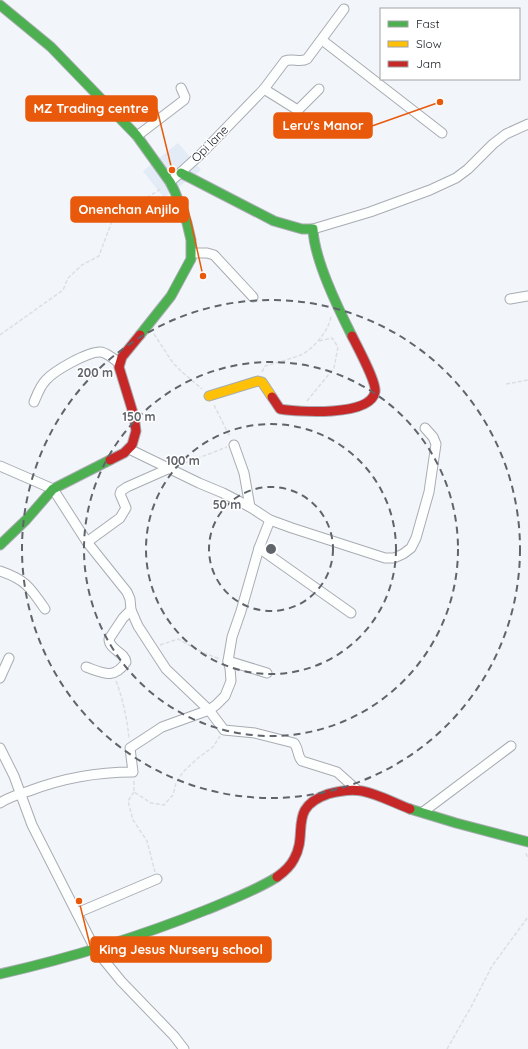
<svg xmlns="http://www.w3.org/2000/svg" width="528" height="1049" font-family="Quicksand,sans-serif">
<rect width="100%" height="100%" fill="#f2f6fa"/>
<polygon fill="#e2ebf6" points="178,143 201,170 164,198 143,171"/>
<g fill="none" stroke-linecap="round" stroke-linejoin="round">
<defs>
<g id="street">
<polyline points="322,40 442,133"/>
<polyline points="264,89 296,109 299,109 319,89"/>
<polyline points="137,136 184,100 185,97 181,88"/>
<path d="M 170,182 L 201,154 L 264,89 L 285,61 C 293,58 300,63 307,59 L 344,9"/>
<polyline points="313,229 370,212 430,190 456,178 468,169 493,144 506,134 528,124"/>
<polyline points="192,253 207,253 214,255 253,297"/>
<polyline points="510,299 528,296"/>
<path d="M 34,402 C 37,395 40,386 46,380 C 54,371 88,351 101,352 C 107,353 114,359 119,363"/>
<polyline points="234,445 244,473 250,507"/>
<polyline points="129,449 199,483 223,493 250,507 270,520 292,528 385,558 394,558 403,554 411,548 416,538 429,492 436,444 433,437 425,428"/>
<path d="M 0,466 L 53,489 L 87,542 L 127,592 L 130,599 L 131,610 L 138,626 L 166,669 L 209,710 L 224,730 L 255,733 L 294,743 C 299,749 297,756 302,761 L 337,772 L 356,789"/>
<polyline points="87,542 120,518 126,508 120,494 121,491 127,487 170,468"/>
<polyline points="259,548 351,613"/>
<path d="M 0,571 C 26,580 30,587 45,609"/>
<polyline points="228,661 267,673"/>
<path d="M 86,667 C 103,673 114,680 126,662 C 125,652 109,650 109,639 L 123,618 L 131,610"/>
<polyline points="0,678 9,658"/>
<polyline points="0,748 14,776 32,825 95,949 121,981 174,1036 184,1049"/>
<path d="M 0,803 C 9,797 19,794 29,791 C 63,778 97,772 133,772 L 130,748 L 162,727 L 209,710 L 216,705 L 225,696 L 231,681 L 230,668 L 228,661 L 232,637 L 241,611 L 259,548 L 270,520"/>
<polyline points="423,812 511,746"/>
<polyline points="77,913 157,879"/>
</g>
<g id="fast">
<polyline points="0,5 51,47 137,136 170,182 175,192 187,223 191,240 191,259 171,296 140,335"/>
<path d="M 181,173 L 274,221 L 302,229 L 313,229 C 314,259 338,308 352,336"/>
<polyline points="0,545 26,520 53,489 110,460"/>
<polyline points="410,809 456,823 528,842"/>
<path d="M 0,974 C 70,958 139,937 206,910 C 230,900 255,891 277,877"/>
</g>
<polyline id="slow" points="209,396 258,381 262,382 272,397"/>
<g id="jam">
<path d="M 272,397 L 280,409 C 298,412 370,417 375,392 C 377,383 357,346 352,336"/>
<polyline points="110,460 124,453 132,445 136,431 134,416 119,367 122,357 140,335"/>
<path d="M 277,877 C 284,872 290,867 294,859 C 309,833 287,808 328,794 C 339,791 350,789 362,791 C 378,794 394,803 410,809"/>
</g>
</defs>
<use href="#street" stroke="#a8acb2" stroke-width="11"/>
<use href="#fast" stroke="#a8acb2" stroke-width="11"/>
<use href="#slow" stroke="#a8acb2" stroke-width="11"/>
<use href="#jam" stroke="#a8acb2" stroke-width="11"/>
<g stroke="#dddee0" stroke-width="1.5" stroke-dasharray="4 2" stroke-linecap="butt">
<polyline points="154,334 173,363 182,372 202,389"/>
<polyline points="0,335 63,290 68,278 82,265 99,256 115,213 148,197 162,188"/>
<path d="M 262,372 L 265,366 C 275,363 287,360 298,356 C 312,351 328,332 331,317"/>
<polyline points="506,384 528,380"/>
<polyline points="307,401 334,368 338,347 332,338 319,341"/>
<polyline points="214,405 230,437"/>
<polyline points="180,465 227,447"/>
<polyline points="160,645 178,639 204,653 220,659"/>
<path d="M 116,681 C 123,699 127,719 129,738"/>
<polyline points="134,781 134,792 151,803 164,805 173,795 176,783 183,772 198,758 213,747 220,736"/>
<polyline points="134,792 128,801 133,820 147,841 155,872"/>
<polyline points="526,853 528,859"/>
<polyline points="447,1049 471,1007 492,966 528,917"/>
</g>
<use href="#street" stroke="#fdfefe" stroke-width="9"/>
<use href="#fast" stroke="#4caf50" stroke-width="9"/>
<use href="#slow" stroke="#ffc107" stroke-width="9"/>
<use href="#jam" stroke="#c62828" stroke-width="9"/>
</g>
<g fill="none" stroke="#60656b" stroke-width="2" stroke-dasharray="7 5">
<circle cx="271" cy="549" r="62"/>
<circle cx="271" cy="549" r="125"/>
<circle cx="271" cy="549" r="187"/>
<circle cx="271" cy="549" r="249"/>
</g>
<g text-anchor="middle" stroke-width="3" stroke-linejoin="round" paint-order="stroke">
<g font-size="12" fill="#11171e" stroke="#fff">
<text transform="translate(210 144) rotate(-45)" y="4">Opi lane</text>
</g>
</g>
<circle cx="271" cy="549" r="6" fill="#60656b" stroke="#fff" stroke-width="2"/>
<g font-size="12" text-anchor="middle" font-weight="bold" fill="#60656b" stroke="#fff" stroke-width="3" stroke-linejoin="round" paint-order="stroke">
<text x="95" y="377">200 m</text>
<text x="139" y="421">150 m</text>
<text x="183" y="465">100 m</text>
<text x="227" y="509">50 m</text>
</g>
<path fill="none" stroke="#e8590c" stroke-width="1.5" d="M172 170L157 109M440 102L372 126M203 276L188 209M79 901L91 949"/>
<g fill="#e8590c" stroke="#fff" stroke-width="1.5">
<circle cx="172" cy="170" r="4"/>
<circle cx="440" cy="102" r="4"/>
<circle cx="203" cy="276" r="4"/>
<circle cx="79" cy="901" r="4"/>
</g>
<g fill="#e8590c" stroke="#e8590c" stroke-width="1.5">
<rect x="26" y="96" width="131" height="25" rx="4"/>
<rect x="274" y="113" width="98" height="25" rx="4"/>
<rect x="71" y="197" width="117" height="25" rx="4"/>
<rect x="91" y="937" width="180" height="25" rx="4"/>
</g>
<g font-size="13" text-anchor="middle" font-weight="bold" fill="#fff">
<text x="91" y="113">MZ Trading centre</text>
<text x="323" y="130">Leru's Manor</text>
<text x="129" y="214">Onenchan Anjilo</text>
<text x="181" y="954">King Jesus Nursery school</text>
</g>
<rect x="380" y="8" width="140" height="72" fill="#ffffff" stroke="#a0a2a5"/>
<rect x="388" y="21" width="20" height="6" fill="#4caf50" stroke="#a0a2a5"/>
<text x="416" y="28" font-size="12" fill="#11171e">Fast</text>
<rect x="388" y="41" width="20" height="6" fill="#ffc107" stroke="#a0a2a5"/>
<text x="416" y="48" font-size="12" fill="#11171e">Slow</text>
<rect x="388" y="61" width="20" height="6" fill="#c62828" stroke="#a0a2a5"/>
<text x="416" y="68" font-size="12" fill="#11171e">Jam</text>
</svg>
